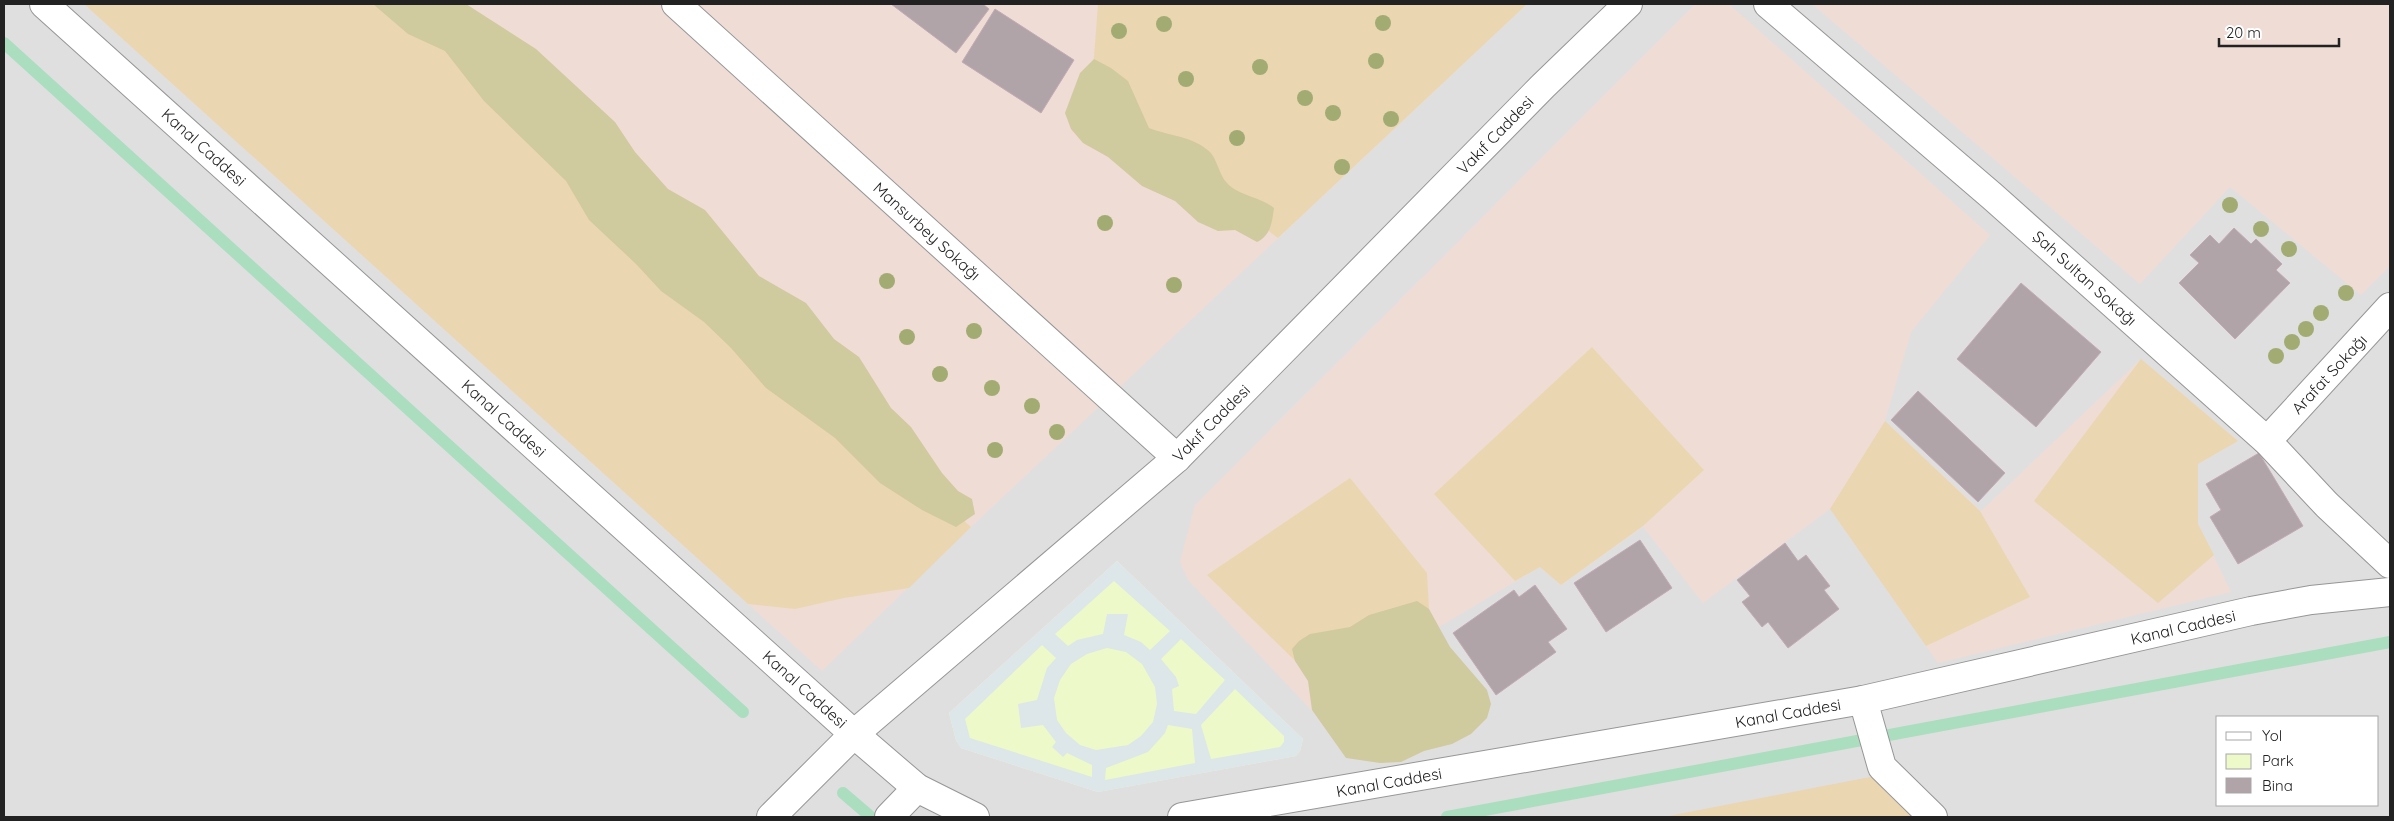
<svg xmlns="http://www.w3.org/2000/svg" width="2394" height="821" font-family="Quicksand,sans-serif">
<rect width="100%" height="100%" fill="#f2e9ea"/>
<path fill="#e0dfe0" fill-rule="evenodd" d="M 4,4 L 2390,4 L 2390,817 L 4,817 ZM 2218,717 L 2378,717 L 2378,805 L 2218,805 Z"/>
<g fill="#efdcd5">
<polygon points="84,4 1527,4 971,527 822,671"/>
<polygon points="1695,4 1729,4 1990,235 1911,332 1885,421 1981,511 2141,359 2238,441 2198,464 2198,524 2231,592 1938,663 1830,509 1703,603 1643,527 1561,585 1540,567 1429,633 1349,750 1188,580 1180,562 1195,505"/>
<polygon points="1812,4 2390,4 2390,266 2361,295 2230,187 2140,284"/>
</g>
<g fill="#ead7b1">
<polygon points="84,4 403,4 971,527 909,588 844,598 795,609 748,604"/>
<polygon points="1098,4 1527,4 1278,238 1091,96"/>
<polygon points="1592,347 1704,470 1643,526 1561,585 1540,567 1515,581 1434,494"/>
<polygon points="2141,359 2238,441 2198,464 2198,524 2214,555 2158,603 2034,501"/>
<polygon points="1885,421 1980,511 2030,597 1926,646 1830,509"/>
<polygon points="1350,478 1427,573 1429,609 1318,683 1207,575"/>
<polygon points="1875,776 1913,817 1663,817"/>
</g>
<g fill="#d0ca9f">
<polygon points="373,4 466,4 536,49 615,122 635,152 668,189 705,210 759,276 806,303 834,339 859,357 891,408 911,427 942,473 958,491 972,499 975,514 956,527 922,510 880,483 835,438 766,388 731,348 704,322 661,291 636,264 589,220 566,181 484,101 445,51 408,34"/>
<path d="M 1094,59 L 1111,68 L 1128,81 L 1149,128 C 1170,136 1193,136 1210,152 C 1218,161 1219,175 1227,183 C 1239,196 1261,197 1274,208 C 1272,222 1271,235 1257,242 L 1235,230 L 1218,231 L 1198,222 L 1175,201 L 1142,186 L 1108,157 L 1083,143 L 1071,129 L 1065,113 L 1080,73 Z"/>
<polygon points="1417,601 1429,609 1450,647 1487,690 1491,704 1487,718 1471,734 1452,744 1424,751 1401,762 1380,763 1346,758 1312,710 1308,681 1295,661 1292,649 1299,641 1310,634 1350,627 1369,615"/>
</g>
<polygon fill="#edf9c9" points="1117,561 1303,739 1300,751 1296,756 1098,792 961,748 956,740 949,713"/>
<path fill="#dde6e8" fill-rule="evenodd" d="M 1117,561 L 1303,739 L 1300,751 L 1296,756 L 1098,792 L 961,748 L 956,740 L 949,713 ZM 1114,581 L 1170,631 L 1150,650 L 1141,642 L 1124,635 L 1128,614 L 1107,614 L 1103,634 L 1077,640 L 1068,646 L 1055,634 ZM 1181,639 L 1225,680 L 1196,714 L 1174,711 L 1172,689 L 1179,686 L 1176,677 L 1161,659 ZM 1042,645 L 1056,658 L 1047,668 L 1037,700 L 1018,704 L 1021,728 L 1043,725 L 1056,742 L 1052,747 L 1063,757 L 1067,753 L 1092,765 L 1092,777 L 970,738 L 965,719 ZM 1107,648 L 1126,652 L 1142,664 L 1155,687 L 1157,704 L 1153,722 L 1141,736 L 1128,745 L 1096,750 L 1080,745 L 1066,733 L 1057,720 L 1054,698 L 1060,680 L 1071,664 L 1087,654 ZM 1235,689 L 1284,736 L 1284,742 L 1280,747 L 1211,759 L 1201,725 ZM 1168,725 L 1192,729 L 1195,763 L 1105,780 L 1106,768 L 1148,752 L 1165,733 Z"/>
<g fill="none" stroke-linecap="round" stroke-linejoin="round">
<g stroke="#abdebf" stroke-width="12">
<polyline points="4,43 743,712"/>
<polyline points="843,793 871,817"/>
<polyline points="1447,817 2390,642"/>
</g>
</g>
<g fill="#b0a4a9" stroke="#c3abb5">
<polygon points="891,4 983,4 989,9 956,53"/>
<polygon points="995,9 1074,60 1041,113 962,62"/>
<polygon points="2234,228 2251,244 2256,239 2282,264 2276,270 2290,283 2235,339 2179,283 2199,263 2190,255 2210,235 2219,244"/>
<polygon points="2021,283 2101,352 2036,427 1957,359"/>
<polygon points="1918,391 2005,473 1978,502 1891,420"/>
<polygon points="2259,453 2303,526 2238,564 2210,517 2221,510 2206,484"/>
<polygon points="1640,540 1672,588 1606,632 1574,583"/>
<polygon points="1785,543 1798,561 1806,555 1830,586 1824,590 1839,609 1788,648 1768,622 1762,627 1742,602 1750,596 1737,580"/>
<polygon points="1535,585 1567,629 1548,642 1556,652 1496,695 1453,633 1514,590 1519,597"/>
</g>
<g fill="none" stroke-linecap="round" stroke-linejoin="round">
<defs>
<g id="minor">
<polyline points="44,4 854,734 917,788 975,817"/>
<polyline points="676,4 1177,458"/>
<polyline points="1768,4 1992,196 2267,441 2327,505 2390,564"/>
<polyline points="2267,441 2390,307"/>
<polyline points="1863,700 1882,767 1933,817"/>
<polyline points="771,817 854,734 1177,458 1543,86 1628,4"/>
<polyline points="889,817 917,788"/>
<polyline points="1182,817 1863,700 2251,611 2311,600 2390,592"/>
</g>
</defs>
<use href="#minor" stroke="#969696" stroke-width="30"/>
<use href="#minor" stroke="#fff" stroke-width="28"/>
</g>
<g fill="#a2ac72">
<circle cx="1383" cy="23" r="8"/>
<circle cx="1164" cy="24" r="8"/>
<circle cx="1119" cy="31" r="8"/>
<circle cx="1376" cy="61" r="8"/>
<circle cx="1260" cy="67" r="8"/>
<circle cx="1186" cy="79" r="8"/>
<circle cx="1305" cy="98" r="8"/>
<circle cx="1333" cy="113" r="8"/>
<circle cx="1391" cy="119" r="8"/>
<circle cx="1237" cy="138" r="8"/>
<circle cx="1342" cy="167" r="8"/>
<circle cx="2230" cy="205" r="8"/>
<circle cx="1105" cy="223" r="8"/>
<circle cx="2261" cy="229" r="8"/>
<circle cx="2289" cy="249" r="8"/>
<circle cx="887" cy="281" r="8"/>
<circle cx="1174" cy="285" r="8"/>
<circle cx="2346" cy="293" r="8"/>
<circle cx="2321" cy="313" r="8"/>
<circle cx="2306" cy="329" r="8"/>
<circle cx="974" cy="331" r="8"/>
<circle cx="907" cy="337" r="8"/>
<circle cx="2292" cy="342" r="8"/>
<circle cx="2276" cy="356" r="8"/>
<circle cx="940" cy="374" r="8"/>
<circle cx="992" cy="388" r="8"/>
<circle cx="1032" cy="406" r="8"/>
<circle cx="1057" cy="432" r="8"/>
<circle cx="995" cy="450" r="8"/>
</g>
<g text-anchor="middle" stroke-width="5" stroke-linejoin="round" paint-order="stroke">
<g font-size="16" fill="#222" stroke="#fff">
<text transform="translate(1495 135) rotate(-46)" y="6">Vakıf Caddesi</text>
<text transform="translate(204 147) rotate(42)" y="6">Kanal Caddesi</text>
<text transform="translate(927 231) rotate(42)" y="6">Mansurbey Sokağı</text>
<text transform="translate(2085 278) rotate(42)" y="6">Şah Sultan Sokağı</text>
<text transform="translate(2329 374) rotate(-47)" y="6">Arafat Sokağı</text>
<text transform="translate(504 418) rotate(42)" y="6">Kanal Caddesi</text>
<text transform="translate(1211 423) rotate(-45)" y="6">Vakıf Caddesi</text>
<text transform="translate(2183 627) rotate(-13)" y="6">Kanal Caddesi</text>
<text transform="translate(805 689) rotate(42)" y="6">Kanal Caddesi</text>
<text transform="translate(1788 713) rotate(-10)" y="6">Kanal Caddesi</text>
<text transform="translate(1389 782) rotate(-10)" y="6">Kanal Caddesi</text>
</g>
</g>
<rect width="2394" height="821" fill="none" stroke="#222222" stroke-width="10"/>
<rect x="2216" y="716" width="162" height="90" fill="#ffffff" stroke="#a7a7a7"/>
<rect x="2226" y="732" width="25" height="8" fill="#ffffff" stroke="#a7a7a7"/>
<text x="2262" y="741" font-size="15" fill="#222222">Yol</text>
<rect x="2226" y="754" width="25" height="15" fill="#edf9c9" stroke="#a7a7a7"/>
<text x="2262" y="766" font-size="15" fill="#222222">Park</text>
<rect x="2226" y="778" width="25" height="15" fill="#b0a4a9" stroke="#a7a7a7"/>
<text x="2262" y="791" font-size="15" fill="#222222">Bina</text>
<path d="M2219 38v8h120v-8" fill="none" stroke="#222222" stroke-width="2.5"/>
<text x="2226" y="38" font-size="15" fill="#222222" stroke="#ffffff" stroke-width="4" paint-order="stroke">20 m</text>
</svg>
